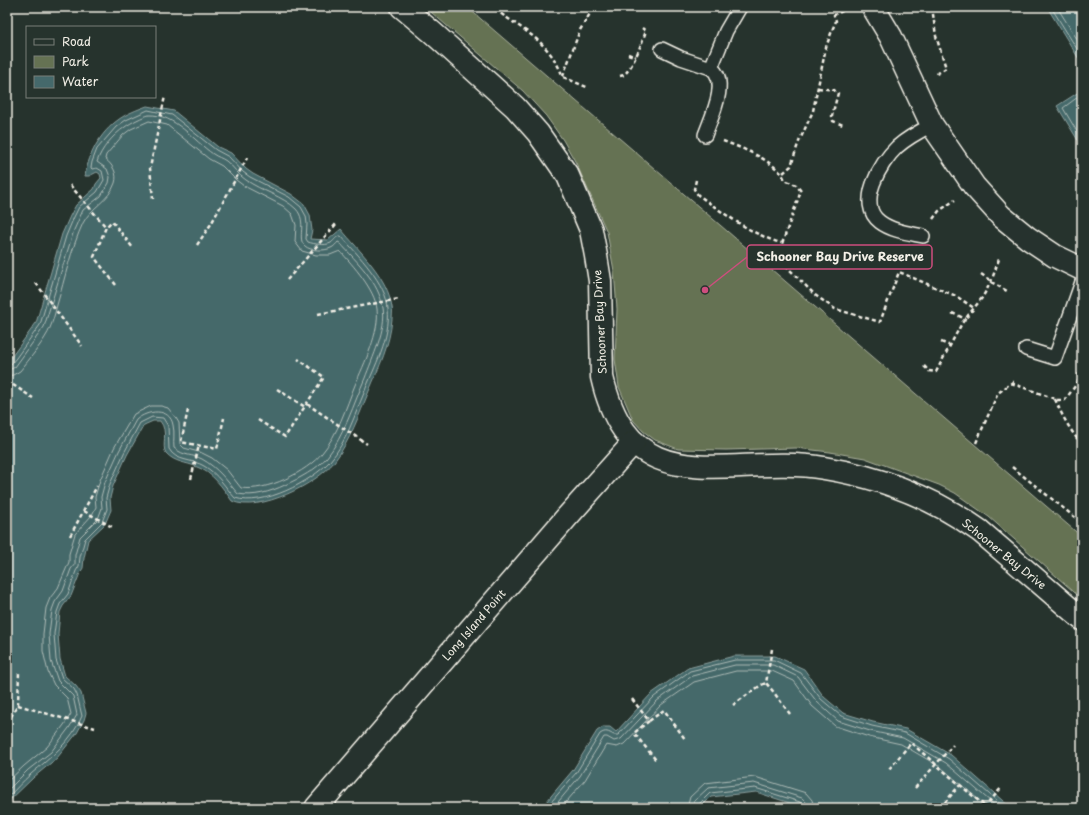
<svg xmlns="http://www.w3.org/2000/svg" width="1089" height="815" font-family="'Playpen Sans',sans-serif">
<rect width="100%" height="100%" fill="#26332d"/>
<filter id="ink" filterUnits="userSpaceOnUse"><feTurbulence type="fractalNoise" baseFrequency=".025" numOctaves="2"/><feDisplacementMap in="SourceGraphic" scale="8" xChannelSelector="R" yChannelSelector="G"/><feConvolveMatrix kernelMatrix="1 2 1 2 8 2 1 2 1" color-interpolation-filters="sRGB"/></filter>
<g filter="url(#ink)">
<polygon fill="#657253" stroke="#acb29e" points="425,7 467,7 1082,537 1082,599 989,517 955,493 939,485 865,458 830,452 796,448 726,450 678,449 655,440 643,431 633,420 619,387 615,359 617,309 614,271 607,232 576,163 563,140 546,116 523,91"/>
<g fill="#45696b" stroke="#8b9f9d">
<polygon points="1047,7 1082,7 1082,64"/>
<polygon points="1082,90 1082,147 1057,106"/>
<path d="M 147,106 L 174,111 L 218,147 L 231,153 L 246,169 L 253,174 L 291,194 L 304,204 L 310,215 L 311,223 L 312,230 L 310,239 L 328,240 L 341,229 C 359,251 388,277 392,307 C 393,311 392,315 392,319 C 390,345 379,367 369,391 C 359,415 350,441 334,462 C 318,483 258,514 232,501 C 223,488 212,472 197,467 C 186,462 175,463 166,453 C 161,446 169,432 160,421 L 153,421 L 144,425 L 127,455 L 113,486 L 110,498 L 111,510 L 105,524 L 88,540 L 84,558 L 83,568 L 80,573 L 71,596 L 63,606 L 60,612 L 58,634 L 60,659 L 65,676 L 76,686 L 81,693 L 86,713 L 84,720 L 77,733 L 57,758 L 34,777 L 7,803 L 7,363 L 36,323 L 62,234 L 70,216 L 76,205 L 94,189 L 96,184 L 101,178 L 100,174 L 97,172 L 89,176 L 85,176 C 89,152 102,129 124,116 C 131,112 139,109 147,106 Z"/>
<polygon points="734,656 775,656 804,669 824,697 843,713 873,722 906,729 951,755 1011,808 805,808 756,792 711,797 700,808 541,808 573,770 597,731 603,727 610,727 616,732 651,694 688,668"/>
</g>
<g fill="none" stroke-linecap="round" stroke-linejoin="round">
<g stroke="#aebbb6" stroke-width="1">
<polyline points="1051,7 1082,57"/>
<polyline points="1057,7 1082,47"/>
<polyline points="1082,94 1063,108 1082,140"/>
<path d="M 7,365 L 11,364 L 16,358 L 40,325 L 66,236 L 74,217 L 79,207 L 97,192 L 104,180 L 102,171 L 97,168 L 92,169 L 91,168 L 92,162 L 97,149 L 116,127 L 126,120 L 148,110 L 172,115 L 216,150 L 229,157 L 243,172 L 250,177 L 289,197 L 301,207 L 306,216 L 307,224 L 306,239 L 308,242 C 314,244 325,246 331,243 C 335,240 336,236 341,236 C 357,254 387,284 388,309 C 391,338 374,367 364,393 C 355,414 346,443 330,461 C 311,482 263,507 235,498 C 225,487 218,474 204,466 C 193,459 176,462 169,449 L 168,426 L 163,418 L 152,417 L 140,423 L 124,453 L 110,484 L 106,498 L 107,509 L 102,522 L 85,539 L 80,557 L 79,566 L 76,571 L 68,594 L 60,604 L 57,612 L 54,634 L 56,660 L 62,678 L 74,689 L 77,695 L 82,716 C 72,741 51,757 31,774 C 23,781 15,790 7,798"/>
<path d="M 7,370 L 11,369 L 15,367 L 44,327 L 74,230 L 83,210 L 101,196 L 109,183 L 110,177 L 107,169 L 97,162 C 101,149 113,135 125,127 C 130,123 144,116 149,115 C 175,114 194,141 213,154 C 217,157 222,158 226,161 C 234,167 238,175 246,180 C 261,191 283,196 296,209 C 308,222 296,239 305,246 C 310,251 325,251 331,248 C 334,247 336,244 338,242 L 340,243 C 357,262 379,282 383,308 C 387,328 372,359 365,378 C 354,403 344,436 327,457 C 316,470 300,478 285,485 C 270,492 254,497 238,494 C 227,481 218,468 202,459 C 192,454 185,457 174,448 C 173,441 175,433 173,425 C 170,407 147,410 136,420 L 119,451 L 105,482 L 101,497 L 102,508 L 98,519 L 80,537 L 75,555 L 75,564 L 71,569 L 63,591 L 55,602 L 52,610 L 49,634 L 51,661 L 58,681 L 73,696 L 77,715 L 69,728 L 51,752 L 28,770 L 7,791"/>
<path d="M 7,376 L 13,375 L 20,371 C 28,361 46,339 50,328 C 53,321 55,313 57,305 C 65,278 71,249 83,223 C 91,207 109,201 115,183 C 118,174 113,165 105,159 L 106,155 L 123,135 L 131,129 L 149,121 L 167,125 L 209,159 L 222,166 L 236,180 L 244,186 L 283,206 L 292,214 L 296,225 L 295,242 L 302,251 L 316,255 L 330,255 L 340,251 C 353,265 375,290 377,309 C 380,332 364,364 355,385 C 346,407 338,434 322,453 C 307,472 266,492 241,488 L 227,470 L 212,458 L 202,453 L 184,448 L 180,444 L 179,423 L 176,418 L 168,408 L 161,406 L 151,406 L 134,414 L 114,448 L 100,480 L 95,497 L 96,507 L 92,515 L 75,534 L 69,554 L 69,562 L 58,588 L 50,598 L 46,608 L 43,634 L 43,651 L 48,672 L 54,685 L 67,698 L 71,714 L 64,725 L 47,747 L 24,766 L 7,782"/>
<path d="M 546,808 L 576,773 L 600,734 C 606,730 608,732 614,735 L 618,735 L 654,697 L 690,671 L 735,660 L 774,660 L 801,673 L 821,699 L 841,716 L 872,726 L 905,733 L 949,759 L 1005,808"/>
<polyline points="553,808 580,776 604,737 607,737 614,741 621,739 657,701 692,676 735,665 773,665 798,677 817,702 838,721 870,731 903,738 946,763 998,808"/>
<polyline points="561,808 585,780 606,745 617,747 624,744 661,705 694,682 736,671 772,671 794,681 812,706 835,726 869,737 901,744 942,768 988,808"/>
<polyline points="687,808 690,797 705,783 755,777 806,793 812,800 814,808"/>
<polyline points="693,808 694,801 708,788 754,783 802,798 806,802 808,808"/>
<polyline points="698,808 699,804 710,793 755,788 800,802 802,805 803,808"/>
</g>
<defs>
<g id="service">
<polyline points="662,49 681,58 711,68"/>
<path d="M 705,135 C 711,118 730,80 711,68 L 726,31 L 740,7"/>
<path d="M 923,236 C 909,233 892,231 880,222 C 856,204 880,163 897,147 C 907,138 920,131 932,125"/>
<polyline points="1026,349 1055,358 1082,282"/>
</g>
<g id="minor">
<path d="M 402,7 L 433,33 L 515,107 L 538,133 L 568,176 L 591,230 L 596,256 L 600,281 L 602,377 C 632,508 730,452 824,468 C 880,477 934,498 980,531 L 1082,619"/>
<polyline points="873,7 891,37 932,125 974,186 1001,216 1028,238 1055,256 1082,269"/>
<polyline points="316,808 567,517 634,442"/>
</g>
</defs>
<use href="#service" stroke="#f4f1e8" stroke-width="16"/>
<use href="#minor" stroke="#f4f1e8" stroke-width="25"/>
<g stroke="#f4f1e8" stroke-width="2.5" stroke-dasharray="4 3" stroke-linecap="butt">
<path d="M 499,7 L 500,13 C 528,33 550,43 563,77 L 589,88"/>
<polyline points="932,7 936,36 946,68 935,75"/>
<polyline points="849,8 834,15 836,21 833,28 826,47 813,111 798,144 791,166 782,174 785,180 796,185 801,191 779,252 781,261 815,295 835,309 880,322 899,272 956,296 974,308"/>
<polyline points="642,28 646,31 642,42 643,43"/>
<polyline points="628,54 636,57"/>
<polyline points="563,76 580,30 591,12 590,7"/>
<path d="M 620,76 L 624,75 C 633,66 637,54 642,42"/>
<polyline points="818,88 834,90 838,93 832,116 833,121 843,125"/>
<path d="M 723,141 C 744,149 766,157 782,174"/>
<path d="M 696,180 L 694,189 L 698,195 C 724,213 750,234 781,243"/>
<polyline points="70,185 106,227"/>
<polyline points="153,199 150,168 165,96"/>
<polyline points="933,219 939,211 955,200"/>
<polyline points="197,245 211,224 247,158"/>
<polyline points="981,274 991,281"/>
<polyline points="287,280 337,223"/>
<polyline points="991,282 1007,291"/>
<polyline points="36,283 82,346"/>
<polyline points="116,285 94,257 106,227 112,221 133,248"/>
<polyline points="952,313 966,319"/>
<polyline points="318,314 399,299"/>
<polyline points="941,342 951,346"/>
<polyline points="924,366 929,371 936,372 962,323 982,298 991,282 999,259"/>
<polyline points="7,381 33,398"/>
<polyline points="1011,383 1058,400 1065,400 1078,382 1079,371"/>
<polyline points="277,389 305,407"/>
<path d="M 1055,399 C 1062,416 1070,430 1082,445"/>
<polyline points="307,404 367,444"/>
<polyline points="188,410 181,442 217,449 224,418"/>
<polyline points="258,420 285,437 324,377 298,359"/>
<polyline points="976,443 998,393 1014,381"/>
<polyline points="1012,467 1082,523"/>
<polyline points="191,479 199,445"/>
<polyline points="84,511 114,528"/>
<polyline points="70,536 97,486"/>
<polyline points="772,649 766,683 772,690 790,714"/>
<polyline points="632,699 649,721 664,710 685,739"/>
<polyline points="18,705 95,728"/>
<polyline points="733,705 761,685 766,683"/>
<polyline points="649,721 634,733 656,760"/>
<polyline points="7,723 18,705 19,671"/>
<polyline points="889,769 911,743 987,808"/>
<polyline points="915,788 953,745"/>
<polyline points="940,808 960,785"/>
<polyline points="984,808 1002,787"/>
</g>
<use href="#service" stroke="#26332d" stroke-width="13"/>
<use href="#minor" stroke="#26332d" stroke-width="22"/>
</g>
</g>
<g text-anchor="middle" stroke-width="3" stroke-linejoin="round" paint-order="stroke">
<g font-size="11" fill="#f4f1e8" stroke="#26332d">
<text transform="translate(600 322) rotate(-93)" y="4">Schooner Bay Drive</text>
<text transform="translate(1004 554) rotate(39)" y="4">Schooner Bay Drive</text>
<text transform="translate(474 625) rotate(-49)" y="4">Long Island Point</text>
</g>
</g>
<path fill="none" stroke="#ce4e7e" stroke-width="1.5" d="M705 290L747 257"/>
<circle fill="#ce4e7e" stroke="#26332d" stroke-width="1.5" cx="705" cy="290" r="4"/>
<rect fill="#26332d" stroke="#ce4e7e" stroke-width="1.5" x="747" y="245" width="185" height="24" rx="4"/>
<g font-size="12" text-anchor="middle" font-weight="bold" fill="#f4f1e8">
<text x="840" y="261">Schooner Bay Drive Reserve</text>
</g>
<rect width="1089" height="815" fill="none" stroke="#26332d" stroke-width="24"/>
<rect x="12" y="12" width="1065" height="791" fill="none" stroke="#f4f1e8" stroke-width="1.5" filter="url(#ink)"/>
<rect x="26" y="26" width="130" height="72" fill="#26332d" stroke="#787f78"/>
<rect x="34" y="39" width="20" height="6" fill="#26332d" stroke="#787f78"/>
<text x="62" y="46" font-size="12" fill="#f4f1e8">Road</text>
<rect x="34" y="56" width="20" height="12" fill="#657253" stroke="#787f78"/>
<text x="62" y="66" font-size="12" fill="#f4f1e8">Park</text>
<rect x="34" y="76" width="20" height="12" fill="#45696b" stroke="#787f78"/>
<text x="62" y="86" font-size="12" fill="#f4f1e8">Water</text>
</svg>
